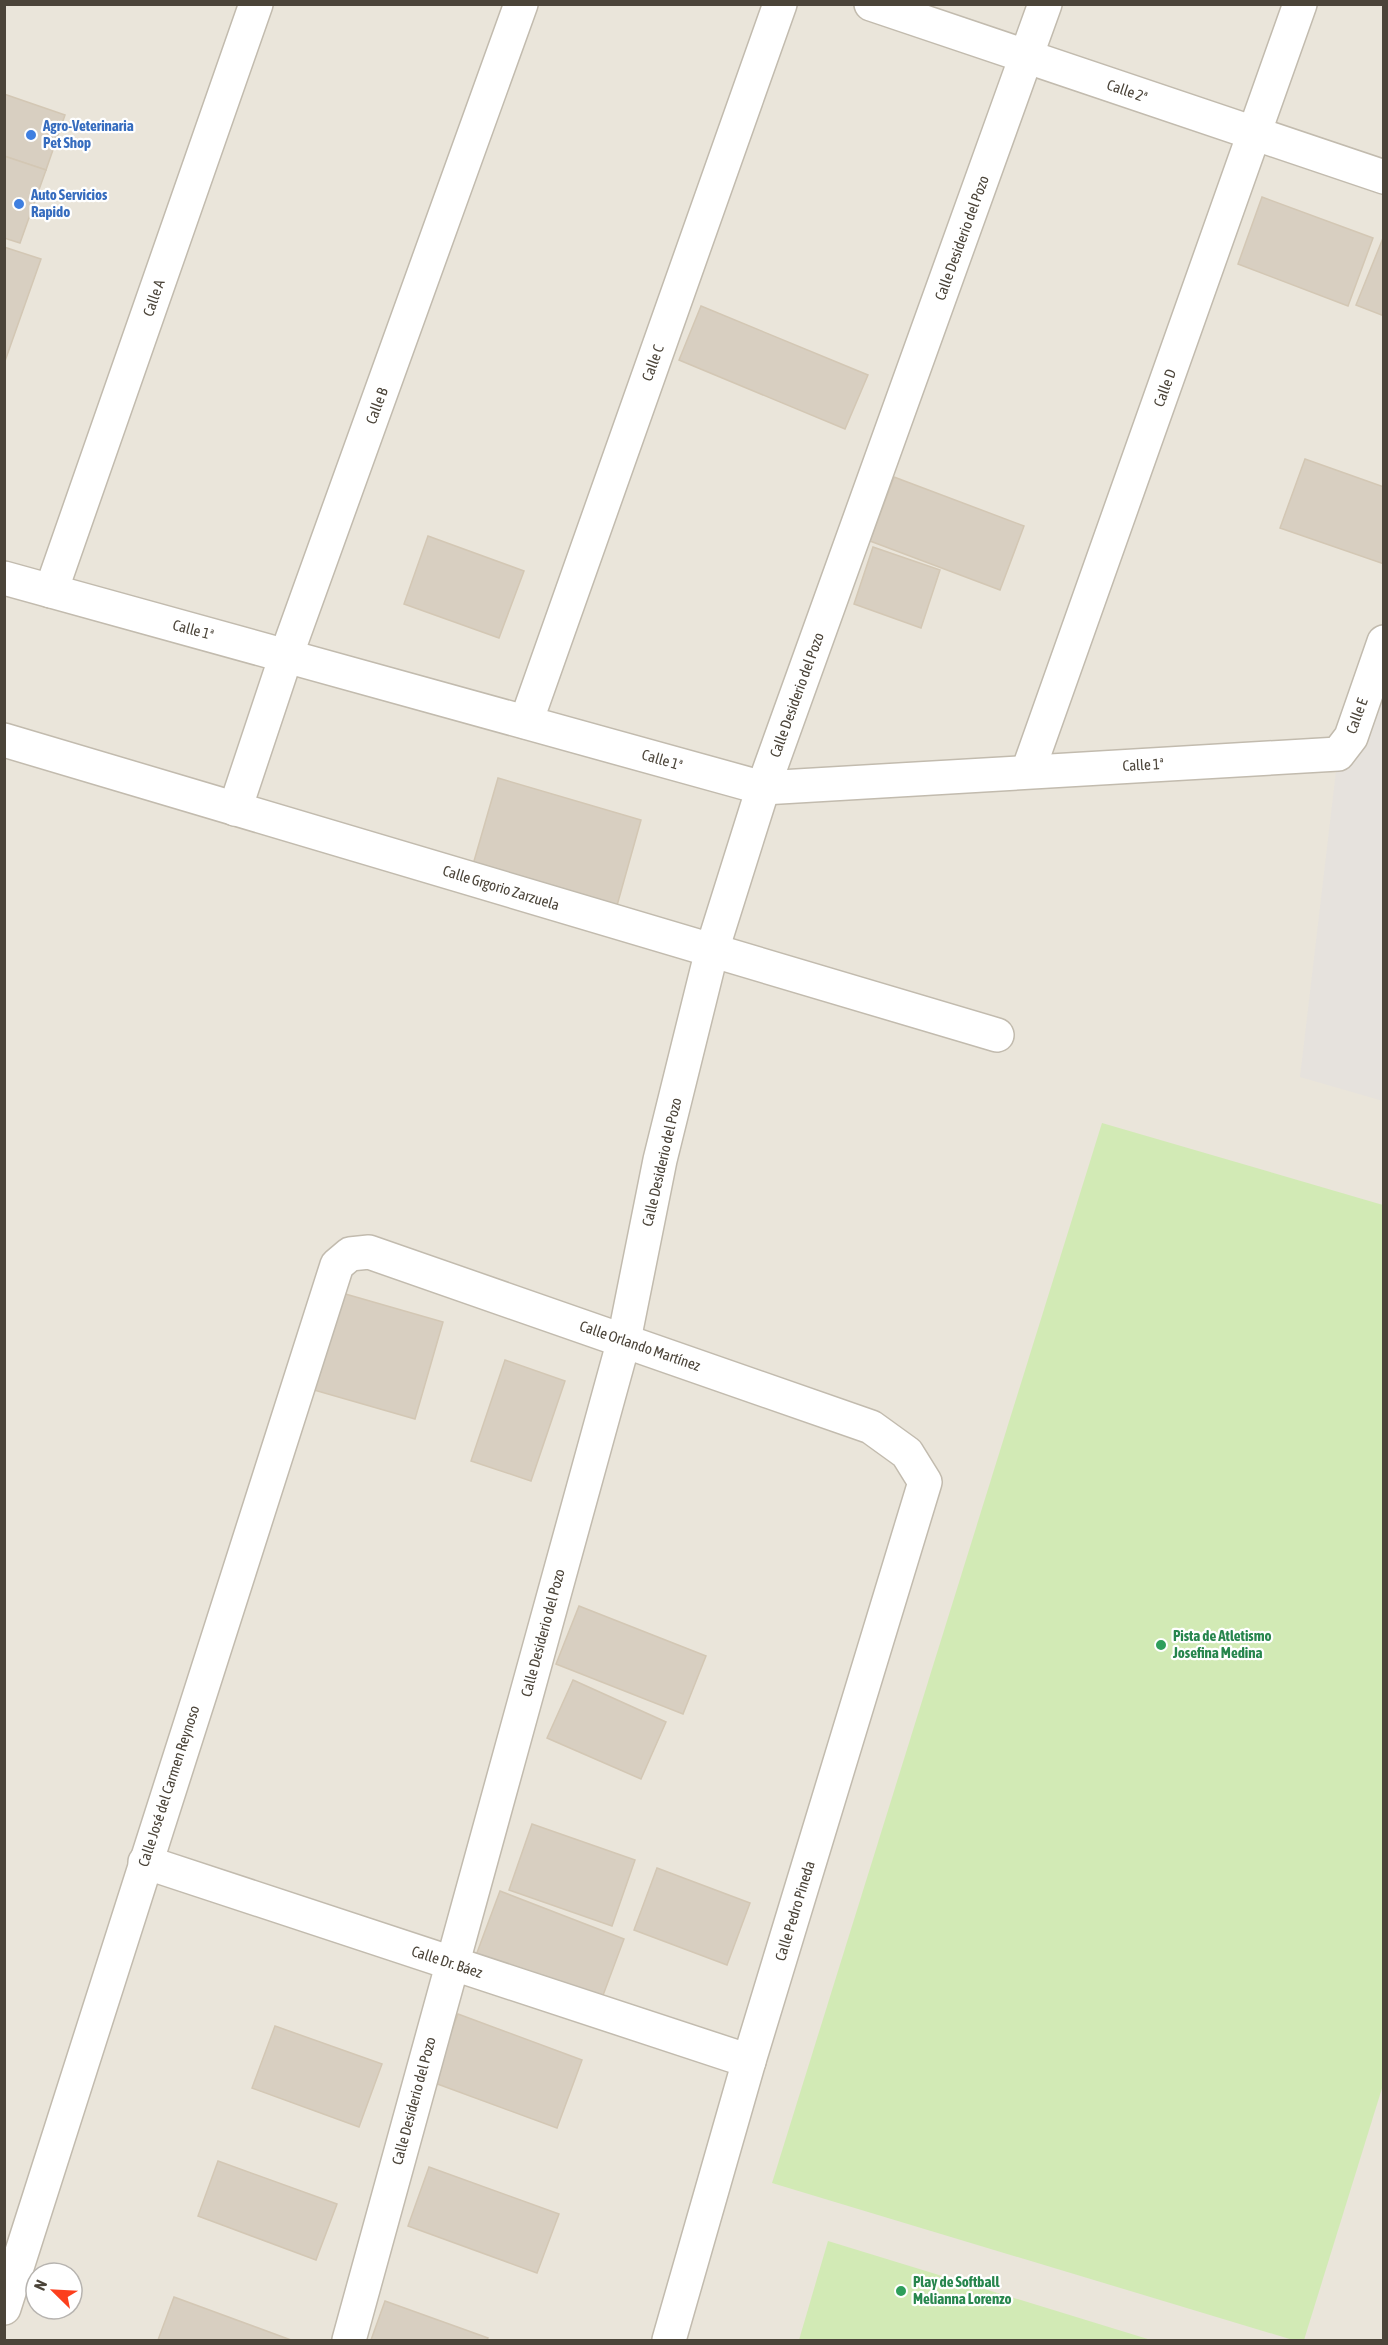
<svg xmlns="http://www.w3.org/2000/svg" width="1388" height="2345" font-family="'Asap Condensed',sans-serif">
<rect width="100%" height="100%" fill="#f6f3ec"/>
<path fill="#eae5da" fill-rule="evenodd" d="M 5,5 L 1383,5 L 1383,2340 L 5,2340 ZM 36,2273 L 72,2273 L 72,2309 L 36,2309 Z"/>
<polygon fill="#e6e2dd" points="1383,627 1383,1101 1300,1077 1338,754"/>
<g fill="#d2eab5">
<polygon points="1102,1123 1383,1205 1383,2085 1304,2340 1293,2340 772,2183"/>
<polygon points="828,2241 1151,2340 799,2340"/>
</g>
<g fill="#d8cfc1" stroke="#d3c7b4" stroke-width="1.5">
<polygon points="4,94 65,115 46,170 4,156"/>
<polygon points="4,156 46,170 20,243 4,238"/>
<polygon points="1262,197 1373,238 1348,306 1238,264"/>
<polygon points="1383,238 1384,239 1384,316 1356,305"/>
<polygon points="4,247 41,259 4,364"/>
<polygon points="701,306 868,375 845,429 679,360"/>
<polygon points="1305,459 1384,487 1384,564 1280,528"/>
<polygon points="894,477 1024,526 1000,590 870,541"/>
<polygon points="428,536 524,571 499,638 404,604"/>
<polygon points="873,547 940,570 921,628 854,604"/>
<polygon points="498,778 641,820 616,909 472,868"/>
<polygon points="342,1293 443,1322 415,1419 314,1390"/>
<polygon points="505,1360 565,1381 531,1481 471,1461"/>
<polygon points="579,1606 706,1656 683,1714 556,1664"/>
<polygon points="573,1680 666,1722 641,1779 547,1738"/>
<polygon points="532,1824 635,1860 612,1926 509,1890"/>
<polygon points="657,1868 750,1903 727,1965 634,1930"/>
<polygon points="500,1891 624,1939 599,2006 475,1958"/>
<polygon points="458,2014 582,2060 557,2128 432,2082"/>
<polygon points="275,2026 382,2064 359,2127 252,2088"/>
<polygon points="218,2161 337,2204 316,2260 198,2216"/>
<polygon points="429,2167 559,2214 537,2273 408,2226"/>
<polygon points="174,2297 291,2340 158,2340"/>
<polygon points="385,2301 488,2338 487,2340 371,2340"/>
</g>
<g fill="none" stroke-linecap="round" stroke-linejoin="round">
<defs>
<g id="minor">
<polyline points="871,4 1384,177"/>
<polyline points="4,578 763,788 1338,754 1351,737 1384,642"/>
<polyline points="51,591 256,4"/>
<polyline points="526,722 780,4"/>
<polyline points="4,740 997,1035"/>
<polyline points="1028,771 1300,4"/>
<polyline points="235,809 286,656 521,4"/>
<polyline points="145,1862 749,2061"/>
<polyline points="4,2308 337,1265 350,1254 369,1252 871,1427 907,1453 925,1482 749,2061 669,2340"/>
<polyline points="349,2340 624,1340 660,1160 712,950 763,788 1045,4"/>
</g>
</defs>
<use href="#minor" stroke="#c2bbae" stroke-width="36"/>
<use href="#minor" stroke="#fff" stroke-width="33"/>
</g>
<g fill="#3f7fe0" stroke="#fff" stroke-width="2">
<circle cx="31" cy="135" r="6"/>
<circle cx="19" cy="204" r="6"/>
</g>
<g fill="#2e9e5b" stroke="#fff" stroke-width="2">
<circle cx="1161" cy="1645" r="6"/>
<circle cx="901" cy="2291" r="6"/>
</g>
<g text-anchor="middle" stroke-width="4.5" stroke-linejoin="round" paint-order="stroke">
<g font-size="15" fill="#4b4439" stroke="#fff">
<text transform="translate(1127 91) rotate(19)" y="5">Calle 2ª</text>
<text transform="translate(962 238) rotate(-70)" y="5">Calle Desiderio del Pozo</text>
<text transform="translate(154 298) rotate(-71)" y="5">Calle A</text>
<text transform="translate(653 363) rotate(-70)" y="5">Calle C</text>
<text transform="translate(1165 388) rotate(-70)" y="5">Calle D</text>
<text transform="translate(377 406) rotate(-70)" y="5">Calle B</text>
<text transform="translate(193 630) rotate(15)" y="5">Calle 1ª</text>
<text transform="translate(797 695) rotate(-70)" y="5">Calle Desiderio del Pozo</text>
<text transform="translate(1357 716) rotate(-70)" y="5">Calle E</text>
<text transform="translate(662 760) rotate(16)" y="5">Calle 1ª</text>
<text transform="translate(1143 765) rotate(-3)" y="5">Calle 1ª</text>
<text transform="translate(501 888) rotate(17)" y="5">Calle Grgorio Zarzuela</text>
<text transform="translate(662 1162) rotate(-77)" y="5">Calle Desiderio del Pozo</text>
<text transform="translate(640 1346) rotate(19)" y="5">Calle Orlando Martínez</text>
<text transform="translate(543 1633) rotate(-75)" y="5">Calle Desiderio del Pozo</text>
<text transform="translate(169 1786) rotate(-72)" y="5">Calle José del Carmen Reynoso</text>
<text transform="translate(795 1911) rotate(-73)" y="5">Calle Pedro Pineda</text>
<text transform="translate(447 1962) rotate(18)" y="5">Calle Dr. Báez</text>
<text transform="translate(414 2101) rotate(-75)" y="5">Calle Desiderio del Pozo</text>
</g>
<g font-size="15" font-weight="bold" fill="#366cbe" stroke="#fff" text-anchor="start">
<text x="43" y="131">Agro-Veterinaria<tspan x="43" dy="17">Pet Shop</tspan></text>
<text x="31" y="200">Auto Servicios<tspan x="31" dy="17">Rapido</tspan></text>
</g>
<g font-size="15" font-weight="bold" fill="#27864d" stroke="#fff" text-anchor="start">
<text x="1173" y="1641">Pista de Atletismo<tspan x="1173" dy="17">Josefina Medina</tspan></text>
<text x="913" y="2287">Play de Softball<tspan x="913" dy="17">Melianna Lorenzo</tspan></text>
</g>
</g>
<rect width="1388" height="2345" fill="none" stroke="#4b4439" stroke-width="12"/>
<g transform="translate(54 2291) rotate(294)"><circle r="28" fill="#ffffff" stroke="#b7b4b0" stroke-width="1.5"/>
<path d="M0-4.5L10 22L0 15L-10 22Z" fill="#fc3f1d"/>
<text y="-9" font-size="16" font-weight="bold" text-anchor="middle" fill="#4b4439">N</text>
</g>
</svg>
